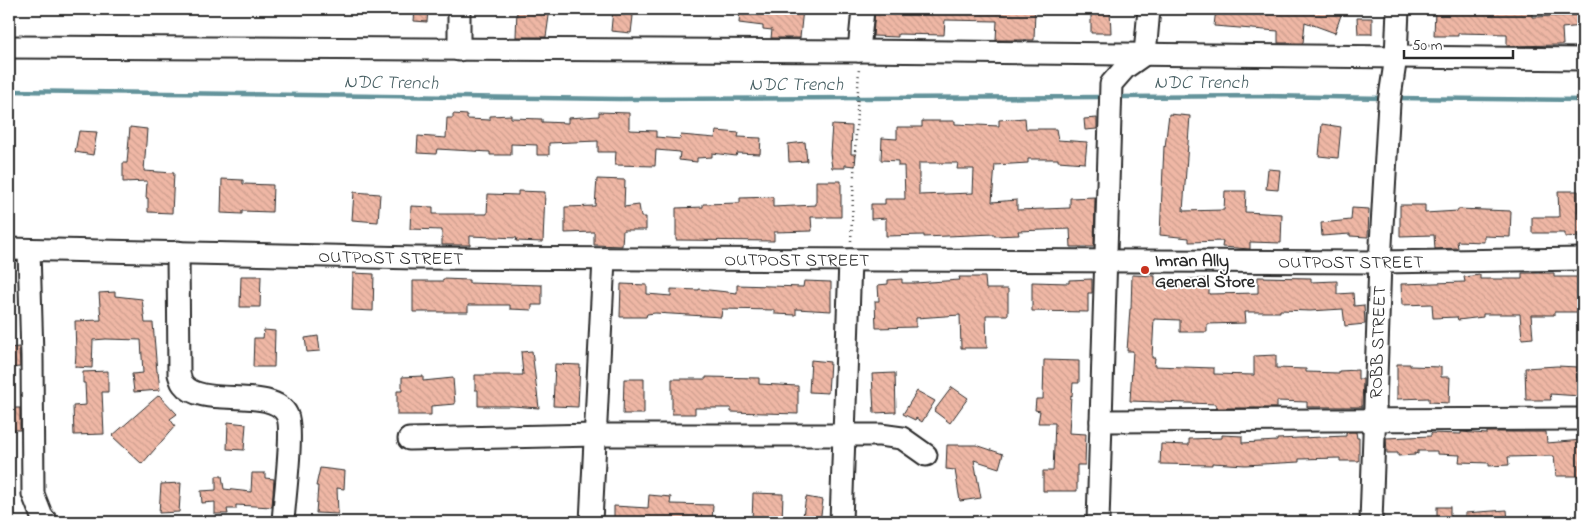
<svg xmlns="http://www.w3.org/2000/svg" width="1592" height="531" font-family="'Indie Flower',sans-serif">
<defs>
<pattern id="building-back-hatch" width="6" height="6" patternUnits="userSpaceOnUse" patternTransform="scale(1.25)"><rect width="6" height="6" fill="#efb7a5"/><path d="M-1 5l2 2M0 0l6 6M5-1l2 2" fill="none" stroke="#cd9e8e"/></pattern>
</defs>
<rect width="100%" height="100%" fill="#fff"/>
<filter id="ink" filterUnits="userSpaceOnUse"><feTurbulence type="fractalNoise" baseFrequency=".02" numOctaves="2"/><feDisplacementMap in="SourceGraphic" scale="10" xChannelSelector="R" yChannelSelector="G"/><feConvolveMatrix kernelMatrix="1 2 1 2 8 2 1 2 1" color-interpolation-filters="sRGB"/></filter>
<g filter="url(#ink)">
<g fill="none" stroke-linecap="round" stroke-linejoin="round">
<g stroke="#63939b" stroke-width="4.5">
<polyline points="9,91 619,99 1105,97"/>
<polyline points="1118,97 1264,96 1385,98"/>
<polyline points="1395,98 1583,100"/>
</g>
</g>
<g fill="url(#building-back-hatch)" stroke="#2b2b2b" fill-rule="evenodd">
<polygon points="415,9 428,9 427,22 414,21"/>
<polygon points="517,9 550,9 546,37 516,37"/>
<polygon points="613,9 631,9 631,15 633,16 631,33 611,31"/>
<polygon points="740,9 803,9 800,38 771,38 772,30 763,29 763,26 739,23"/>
<polygon points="875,9 1035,9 1034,40 996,40 997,21 945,20 944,35 898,34 898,37 873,36"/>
<polygon points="1091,9 1110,9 1111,33 1091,33"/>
<polygon points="1216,9 1343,9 1335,33 1305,22 1303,43 1278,43 1278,31 1214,26"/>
<polygon points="1435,9 1532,9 1532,17 1583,15 1583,26 1562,28 1563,45 1507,46 1507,34 1458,33 1458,36 1434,36"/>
<polygon points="1357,18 1372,18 1372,34 1358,34"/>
<polygon points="599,112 629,113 629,130 656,131 656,137 680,139 681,135 715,138 716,131 739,133 738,137 761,138 760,154 737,153 736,156 712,153 712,157 697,158 697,162 679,160 680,152 656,150 655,166 615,165 616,152 598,152 598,141 549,143 549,155 537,155 537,145 511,144 511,155 490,155 490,152 437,149 436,154 417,153 418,136 446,138 447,118 453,118 453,114 467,115 467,119 490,120 490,116 511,115 511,118 542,119 542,122 568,123 568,118 599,116"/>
<polygon points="1169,114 1190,116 1183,211 1224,210 1225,191 1246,191 1245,212 1282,214 1281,243 1250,242 1250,249 1222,247 1223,241 1189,242 1189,238 1160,235 1164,146 1165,147"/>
<path d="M 1025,118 L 1026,129 L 1056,129 L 1058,140 L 1087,142 L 1085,163 L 1058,161 L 1058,159 L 1028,159 L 1028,163 L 995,165 L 992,202 L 1017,200 L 1017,210 L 1070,208 L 1070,198 L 1095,197 L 1094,247 L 1071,247 L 1070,229 L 1018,231 L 1019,235 L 994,236 L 994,234 L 924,237 L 924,235 L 886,236 L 886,218 L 871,219 L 871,204 L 885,204 L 885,199 L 905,199 L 904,166 L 898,166 L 898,161 L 881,160 L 882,138 L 897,139 L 897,127 L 922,127 L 922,121 L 955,121 L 955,124 L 999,126 L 999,120 ZM 919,163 L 958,163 L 957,169 L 974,169 L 973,193 L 919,195 Z"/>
<polygon points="1097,118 1097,129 1085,130 1084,119"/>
<polygon points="1322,124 1341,127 1338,158 1319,156"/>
<polygon points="832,125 852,126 851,154 856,154 855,166 845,165 845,168 832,168 830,153"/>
<polygon points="130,127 147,129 144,171 174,173 172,213 148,212 148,198 146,198 147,181 123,182 123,163 127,163"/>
<polygon points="79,131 97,132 93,155 75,152"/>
<polygon points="805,142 807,161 789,162 788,144"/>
<polygon points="1268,169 1280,170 1278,190 1266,189"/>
<polygon points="222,179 243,180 243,184 273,185 272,212 242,211 242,214 221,213"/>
<polygon points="597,179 625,180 624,207 639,205 641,217 646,217 646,230 623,230 622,246 594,245 594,232 565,233 565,207 595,206"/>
<polygon points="816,181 841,181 841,217 811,217 812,231 774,232 774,241 676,240 676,208 703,207 703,204 740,203 740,198 773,197 773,207 816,205"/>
<polygon points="518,191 545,192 543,242 516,241 517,238 470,236 470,245 442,245 442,230 410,229 411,206 433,207 433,214 487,214 488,194 518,195"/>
<polygon points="1558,191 1578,191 1578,212 1583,212 1583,236 1565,237 1565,233 1532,233 1532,217 1559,217"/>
<polygon points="354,192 380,194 378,222 352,220"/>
<polygon points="1400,205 1425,205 1425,213 1458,211 1458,209 1511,211 1510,237 1484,236 1484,242 1457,241 1458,248 1435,249 1434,235 1400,236"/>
<polygon points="1352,208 1369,209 1368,237 1350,236 1350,234 1322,236 1321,223 1351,220"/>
<polygon points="353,273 374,274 373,311 352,310"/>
<polygon points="1522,273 1554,273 1554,277 1583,277 1583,312 1554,312 1554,315 1531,315 1533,338 1522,339 1520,314 1483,314 1483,317 1458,320 1457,317 1433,318 1432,304 1402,305 1401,284 1465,282 1464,277 1480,275 1480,279 1522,279"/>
<polygon points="1132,275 1155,276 1155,285 1188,286 1188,279 1209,279 1209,294 1258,293 1258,277 1311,278 1311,282 1337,281 1337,294 1353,293 1354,306 1364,305 1365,324 1345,326 1343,309 1310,311 1280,310 1280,312 1245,312 1246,323 1207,324 1207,332 1180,332 1180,320 1154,319 1152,358 1155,358 1154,366 1214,368 1214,374 1254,375 1254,356 1276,355 1276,368 1306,369 1306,372 1339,373 1339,371 1358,370 1358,379 1363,379 1362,407 1307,407 1307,402 1277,401 1277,408 1216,408 1216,404 1130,401 1133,351 1127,351 1130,309 1131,309"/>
<polygon points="241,276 261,276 260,307 240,307"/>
<polygon points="959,277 985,277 986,289 1008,289 1008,315 986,315 987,348 961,348 960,315 916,318 916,327 876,328 875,301 879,301 878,285 888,284 888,280 902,279 902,283 915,283 960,280"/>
<polygon points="443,279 469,280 469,283 542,285 542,305 532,305 532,310 510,309 510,305 468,305 468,312 413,312 413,281 443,281"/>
<polygon points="1092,279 1092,293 1088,293 1088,312 1032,311 1032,282 1069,283 1069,280"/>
<polygon points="804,281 831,282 831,311 796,309 796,315 775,314 775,310 722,309 721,317 655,313 647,314 646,317 620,317 621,284 647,285 647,294 671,296 671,289 699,290 699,289 737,293 737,285 803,287"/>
<polygon points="115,292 115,296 142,299 145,323 153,323 157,372 158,372 160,390 134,392 132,374 143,373 141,340 106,339 93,340 92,368 75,367 76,354 75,321 101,320 99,293"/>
<polygon points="264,330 275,331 274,367 253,367 254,338 263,338"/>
<polygon points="318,336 320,351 307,352 305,338"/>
<polygon points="19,347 20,367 9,368 9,348"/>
<polygon points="532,351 539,408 512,406 478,406 478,390 475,390 475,375 523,375 521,352"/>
<polygon points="811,360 830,362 828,393 809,392"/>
<polygon points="1044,360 1079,361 1079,383 1073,383 1072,396 1071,395 1069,433 1086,434 1085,465 1077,465 1077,491 1043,491 1043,471 1053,471 1055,423 1038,423 1040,411 1035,410 1036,399 1043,399"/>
<polygon points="555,364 580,365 578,407 553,406"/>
<polygon points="1397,364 1410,364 1410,366 1441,367 1441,377 1450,377 1449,403 1429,402 1429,398 1397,399"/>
<polygon points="1557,366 1578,367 1577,378 1581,378 1580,396 1550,394 1551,400 1526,400 1525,368"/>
<polygon points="108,371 108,392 102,392 104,434 74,435 73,406 86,405 85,383 83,383 83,372"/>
<polygon points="895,373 896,412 874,413 872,374"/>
<polygon points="423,376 423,381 453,378 455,404 431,406 431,415 397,415 397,391 402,391 402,377"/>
<polygon points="706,377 759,378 759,384 798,386 798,414 731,412 731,408 695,408 695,414 672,414 672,379 706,379"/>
<polygon points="624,379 644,379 644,414 623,414"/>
<polygon points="952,387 968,398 950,423 934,411"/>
<polygon points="917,391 935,401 922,422 916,418 915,420 903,414"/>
<polygon points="159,395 177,414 170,419 175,426 142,464 112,436"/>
<rect x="9" y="408" width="11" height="22"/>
<polygon points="228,422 246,424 244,450 227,449"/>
<polygon points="1346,432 1356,432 1357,438 1359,438 1359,461 1340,461 1340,458 1299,459 1299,462 1245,465 1212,463 1212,465 1160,464 1161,444 1189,445 1189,439 1222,438 1222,435 1242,436 1242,443 1277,441 1277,439 1346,436"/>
<polygon points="1461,432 1487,434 1487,432 1546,432 1547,443 1583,440 1583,476 1556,476 1554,456 1508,457 1509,465 1489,466 1489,463 1459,462 1460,455 1437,454 1437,451 1418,451 1418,454 1415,453 1415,455 1398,456 1398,453 1387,453 1386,438 1431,436 1431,433 1461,434"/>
<polygon points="947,445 976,445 1003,454 999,468 974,460 981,498 960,501 955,470 946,469"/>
<polygon points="320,468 345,471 344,489 337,488 338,514 316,513 318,486 316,486"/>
<polygon points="252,473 265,473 265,478 274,479 272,507 236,505 236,509 227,509 228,514 215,514 215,502 202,503 201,491 216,490 216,476 222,476 224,489 251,492"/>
<polygon points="181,483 179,512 159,513 161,484"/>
<polygon points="753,493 783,494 782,522 752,522"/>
<polygon points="649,495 671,497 670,504 713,505 712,522 614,522 614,506 648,508"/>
<polygon points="806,497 823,500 820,522 802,522"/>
<rect x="1437" y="507" width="13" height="15"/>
<polygon points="1507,510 1508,522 1465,522 1465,513"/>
</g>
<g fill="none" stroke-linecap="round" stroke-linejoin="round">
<defs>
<g id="minor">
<polyline points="9,47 859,51 1583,59"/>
<polyline points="459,50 459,9"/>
<polyline points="859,51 863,9"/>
<path id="s1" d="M 9,249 L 416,258 L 1380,262 L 1583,259"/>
<polyline points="29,250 32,356 33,494 42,517 47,522"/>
<path d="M 178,252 L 179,374 C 180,377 181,382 183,384 C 201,409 273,385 287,415 C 294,429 284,502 283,522"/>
<polyline points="1101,421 1583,419"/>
<polyline points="409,439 596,435 880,435 902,438 926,455"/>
<polyline points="591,522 604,259"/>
<polyline points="841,522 850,260"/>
<polyline points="1098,522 1111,84 1125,68 1145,54 1149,9"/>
<path id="s2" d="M 1371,522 L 1380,262 L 1389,103 L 1396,57 L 1398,9"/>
</g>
</defs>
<use href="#minor" stroke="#2b2b2b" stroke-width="25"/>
<polyline stroke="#2b2b2b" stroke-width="2.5" stroke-dasharray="1 4" stroke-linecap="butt" points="851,241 859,67"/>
<use href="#minor" stroke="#fff" stroke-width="21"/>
</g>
</g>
<circle fill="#c8321e" stroke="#fff" stroke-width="2" cx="1145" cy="270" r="5"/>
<g text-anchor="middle" stroke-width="4" stroke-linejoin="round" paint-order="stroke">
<g font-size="18" fill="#2b2b2b" stroke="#fff">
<text dy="6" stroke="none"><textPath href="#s1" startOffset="382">OUTPOST STREET</textPath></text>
<text dy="6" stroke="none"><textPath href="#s1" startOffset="788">OUTPOST STREET</textPath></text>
<text dy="6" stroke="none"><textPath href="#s1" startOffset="1342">OUTPOST STREET</textPath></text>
<text dy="6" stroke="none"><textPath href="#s2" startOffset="180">ROBB STREET</textPath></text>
</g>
<g font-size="18" font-weight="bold" fill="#2b2b2b" stroke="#fff" text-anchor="start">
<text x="1155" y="266">Imran Ally<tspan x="1155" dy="21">General Store</tspan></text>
</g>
<g font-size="19" font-style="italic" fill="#475f63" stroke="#fff">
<text transform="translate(391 81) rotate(1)" y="7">NDC Trench</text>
<text x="1201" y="88">NDC Trench</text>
<text x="796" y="90">NDC Trench</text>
</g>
</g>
<rect width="1592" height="531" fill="none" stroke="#fff" stroke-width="30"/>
<rect x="15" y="15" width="1562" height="501" fill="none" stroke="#2b2b2b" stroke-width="2" filter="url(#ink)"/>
<path d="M1404 50v8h109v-8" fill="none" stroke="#2b2b2b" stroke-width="2.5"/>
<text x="1412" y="50" font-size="15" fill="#2b2b2b" stroke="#ffffff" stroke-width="4" paint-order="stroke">50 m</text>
</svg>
